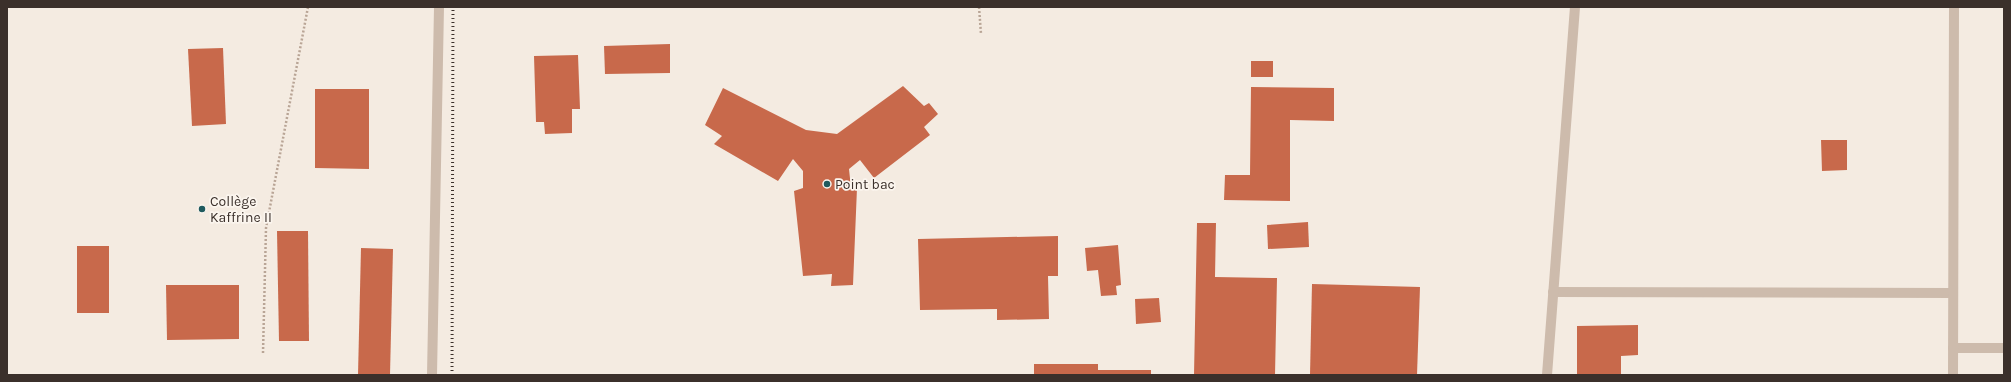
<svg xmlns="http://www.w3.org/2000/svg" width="2011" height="382" font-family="Karla,sans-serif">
<rect width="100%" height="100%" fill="#f4ebe1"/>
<g fill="#c8694b">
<polygon points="670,44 670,73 605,74 604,46"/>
<polygon points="223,48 226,124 192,126 188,49"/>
<polygon points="578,55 580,109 572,109 572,133 545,134 544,122 536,122 534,56"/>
<rect x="1251" y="61" width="22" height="16"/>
<polygon points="903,86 924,106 929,103 938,114 924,127 930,135 874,178 860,160 849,169 851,188 857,188 853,285 831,286 832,274 803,276 794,191 803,188 803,171 793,159 778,181 714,144 722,136 705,125 723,88 806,130 837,134"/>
<polygon points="1251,87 1334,88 1334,121 1290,120 1290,201 1224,200 1225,175 1250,175"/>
<polygon points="315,89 369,89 369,169 315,168"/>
<polygon points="1821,140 1847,140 1847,170 1822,171"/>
<polygon points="1308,222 1309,247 1268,249 1267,225"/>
<polygon points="1197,223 1216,223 1215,277 1277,278 1275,375 1194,375"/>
<polygon points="277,231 308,231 309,341 279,341"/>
<polygon points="1058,236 1058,276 1048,276 1049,319 997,320 997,309 920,310 918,239"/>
<polygon points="1118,245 1121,285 1116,286 1117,295 1101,296 1098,270 1087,271 1085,248"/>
<rect x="77" y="246" width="32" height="67"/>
<polygon points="361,248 393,249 390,375 358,375"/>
<polygon points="1312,284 1420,287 1417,375 1310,375"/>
<polygon points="166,285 239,285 239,339 167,340"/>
<polygon points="1159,298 1161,322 1136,324 1135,299"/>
<polygon points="1638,325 1638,355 1621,356 1621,375 1577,375 1577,326"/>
<polygon points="1034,364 1098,364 1098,370 1151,370 1151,375 1034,375"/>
</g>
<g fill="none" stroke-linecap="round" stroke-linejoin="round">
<g stroke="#b9a596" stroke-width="2.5" stroke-dasharray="2 2" stroke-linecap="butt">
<polyline points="979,7 981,34"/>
<polyline points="263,353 266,228 308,7"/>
</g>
<g stroke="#cdbbac" stroke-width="10">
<polyline points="1553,292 1953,293"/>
<polyline points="1953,348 2004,348"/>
<polyline points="432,375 439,7"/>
<polyline points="1547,375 1575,7"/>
<polyline points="1953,375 1954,7"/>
</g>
<polyline stroke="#3b302b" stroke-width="3" stroke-dasharray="1 3" stroke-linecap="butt" points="452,375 453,7"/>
</g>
<g fill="#1f5a5e" stroke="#fbf5ee" stroke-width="1.5">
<circle cx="827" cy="184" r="4"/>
<circle cx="202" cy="209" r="4"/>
</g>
<g text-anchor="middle" stroke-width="3.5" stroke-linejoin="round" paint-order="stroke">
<g font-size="14" fill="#3b302b" stroke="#fbf5ee" text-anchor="start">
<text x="835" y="189">Point bac</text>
<text x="210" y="206">Collège<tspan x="210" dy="16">Kaffrine II</tspan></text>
</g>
</g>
<rect width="2011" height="382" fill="none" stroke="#3b302b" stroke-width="16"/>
</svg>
